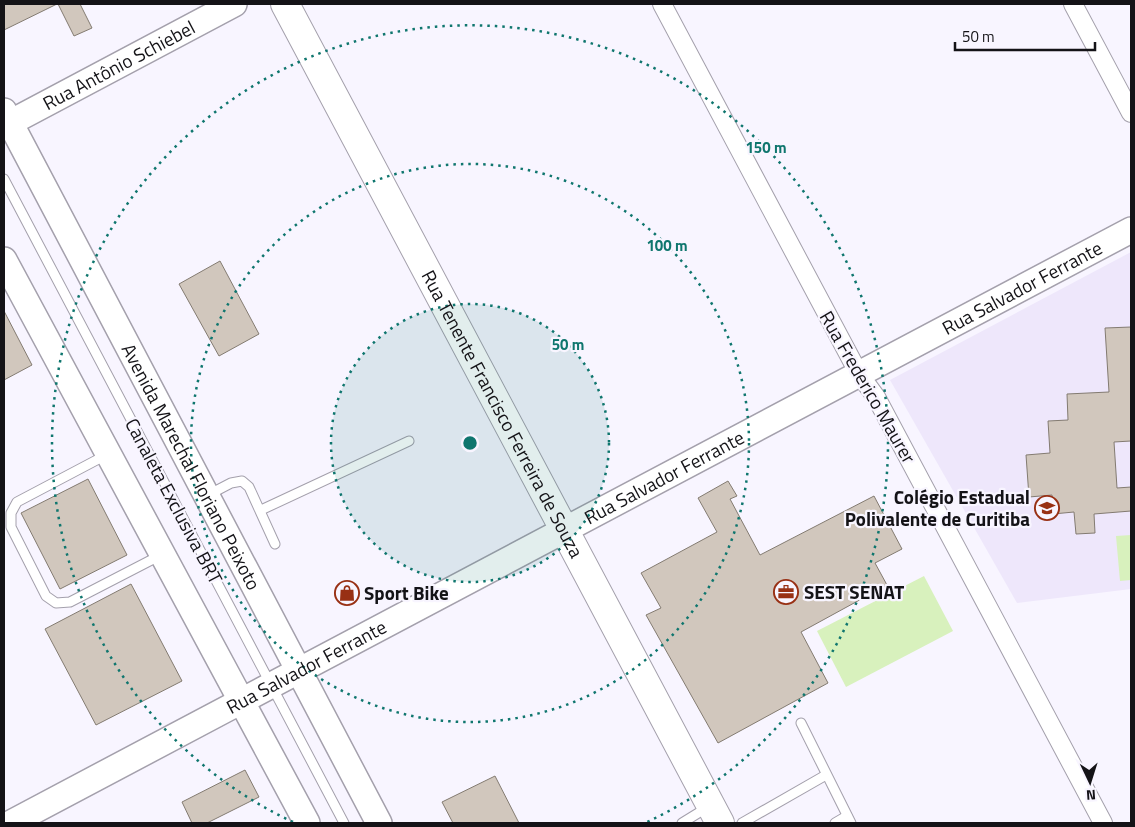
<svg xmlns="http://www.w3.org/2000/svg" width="1135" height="827" font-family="'Titillium Web',sans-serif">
<rect width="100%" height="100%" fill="#f8f5ff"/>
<polygon fill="#eee7fb" points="1131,252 1131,589 1017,603 890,380"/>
<g fill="#d8f1bd">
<polygon points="1131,535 1131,580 1120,581 1116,536"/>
<polygon points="924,576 953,631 846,687 817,631"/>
</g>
<g fill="#d1c7bd" stroke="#837b71">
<polygon points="4,4 57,4 4,30"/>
<polygon points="58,4 80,4 92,28 74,36"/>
<polygon points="220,261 259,334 219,356 179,284"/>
<polygon points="4,311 32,365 4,380"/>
<polygon points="1131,327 1131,441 1114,442 1117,488 1131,487 1131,511 1094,514 1095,533 1076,534 1074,512 1053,514 1052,495 1029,497 1026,455 1050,453 1048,421 1068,420 1067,394 1109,392 1105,328"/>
<polygon points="88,479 127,555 60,589 21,513"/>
<polygon points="728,481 737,496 730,499 760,555 874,496 902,549 875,563 887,585 801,632 828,683 718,743 646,615 661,608 641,573 717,532 698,498"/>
<polygon points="131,584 182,681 96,725 45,629"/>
<polygon points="245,770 259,797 207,823 192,823 182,802"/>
<polygon points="495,776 519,823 453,823 442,802"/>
</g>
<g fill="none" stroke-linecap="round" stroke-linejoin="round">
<defs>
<g id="lane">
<polyline points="4,179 344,823"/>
<polyline points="108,454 17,502 11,513 11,527 46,596 56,603 70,602 161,555"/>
<polyline points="208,495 231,483 242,481 249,487 275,544"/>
<polyline points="261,510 409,441"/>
<polyline points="801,723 851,823"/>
<polyline points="682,823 708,807"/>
<polyline points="742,823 826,775"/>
<polyline points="835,823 847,816"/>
</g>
<g id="street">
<polyline points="662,4 859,374 876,397 1103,823"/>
<polyline points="1073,4 1131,113"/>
</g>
<g id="secondary">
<path id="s1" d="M 4,111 L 379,823"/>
<path id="s2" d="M 4,126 L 234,4"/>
<polyline points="4,260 307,823"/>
<path id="s3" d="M 11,823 L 1131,230"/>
</g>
<g id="primary">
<path id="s4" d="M 285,4 L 720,823"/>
</g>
</defs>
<use href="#lane" stroke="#a4a0ac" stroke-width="11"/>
<use href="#street" stroke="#a4a0ac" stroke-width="20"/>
<use href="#secondary" stroke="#a4a0ac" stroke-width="28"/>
<use href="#primary" stroke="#a4a0ac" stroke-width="30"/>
<use href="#lane" stroke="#fff" stroke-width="9"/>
<use href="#street" stroke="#fff" stroke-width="18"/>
<use href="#secondary" stroke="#fff" stroke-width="25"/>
<use href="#primary" stroke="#fff" stroke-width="28"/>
</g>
<circle cx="470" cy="443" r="139" fill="#0f766e" fill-opacity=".12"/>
<g fill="none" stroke="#0f766e" stroke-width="2.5" stroke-dasharray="2.5 5">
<circle cx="470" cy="443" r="139"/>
<circle cx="470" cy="443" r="279"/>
<path d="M293 822A418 418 0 1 1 647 822"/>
</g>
<defs>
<symbol id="school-ring" viewBox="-11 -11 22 22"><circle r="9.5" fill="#f8f5ff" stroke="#983014" stroke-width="1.5"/><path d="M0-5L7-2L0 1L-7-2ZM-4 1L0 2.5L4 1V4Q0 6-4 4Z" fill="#983014"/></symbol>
<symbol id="office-ring" viewBox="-11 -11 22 22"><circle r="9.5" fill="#f8f5ff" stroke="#983014" stroke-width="1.5"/><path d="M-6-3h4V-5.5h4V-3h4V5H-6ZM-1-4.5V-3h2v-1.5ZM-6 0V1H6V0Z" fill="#983014"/></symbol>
<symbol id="shop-ring" viewBox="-11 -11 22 22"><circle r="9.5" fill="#f8f5ff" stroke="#983014" stroke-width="1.5"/><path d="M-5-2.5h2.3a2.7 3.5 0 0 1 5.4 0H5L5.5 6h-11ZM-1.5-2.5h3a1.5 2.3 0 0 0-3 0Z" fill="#983014"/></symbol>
</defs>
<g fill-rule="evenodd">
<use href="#school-ring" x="1033" y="494" width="28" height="28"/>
<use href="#office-ring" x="772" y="578" width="28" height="28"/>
<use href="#shop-ring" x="333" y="579" width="28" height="28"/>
</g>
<g text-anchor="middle" stroke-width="4.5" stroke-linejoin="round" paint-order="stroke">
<g font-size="19" fill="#141317" stroke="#f8f5ff">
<text dy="7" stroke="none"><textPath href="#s2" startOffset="130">Rua Antônio Schiebel</textPath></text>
<text dy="7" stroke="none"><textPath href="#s3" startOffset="1144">Rua Salvador Ferrante</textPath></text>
<text transform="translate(868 387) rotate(60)" y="7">Rua Frederico Maurer</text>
<text dy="7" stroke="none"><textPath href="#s4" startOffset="464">Rua Tenente Francisco Ferreira de Souza</textPath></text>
<text dy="7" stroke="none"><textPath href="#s1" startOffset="402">Avenida Marechal Floriano Peixoto</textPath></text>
<text dy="7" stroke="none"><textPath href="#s3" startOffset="739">Rua Salvador Ferrante</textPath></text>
<text transform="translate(174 501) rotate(62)" y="7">Canaleta Exclusiva BRT</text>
<text dy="7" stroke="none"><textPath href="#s3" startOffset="334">Rua Salvador Ferrante</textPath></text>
</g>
<g font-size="19" font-weight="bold" fill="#141317" stroke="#f8f5ff" text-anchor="start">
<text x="1030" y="504" text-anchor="end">Colégio Estadual<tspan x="1030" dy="22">Polivalente de Curitiba</tspan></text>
<text x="804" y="599">SEST SENAT</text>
<text x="364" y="600">Sport Bike</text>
</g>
</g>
<circle cx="470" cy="443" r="8" fill="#0f766e" stroke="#f8f5ff" stroke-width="2.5"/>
<g font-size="15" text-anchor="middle" font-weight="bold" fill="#0f766e" stroke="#f8f5ff" stroke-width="4.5" stroke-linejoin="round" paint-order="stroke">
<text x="766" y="153">150 m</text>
<text x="667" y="251">100 m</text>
<text x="568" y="350">50 m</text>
</g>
<rect width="1135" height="827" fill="none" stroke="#141317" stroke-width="10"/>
<g transform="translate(1090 782) rotate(176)" stroke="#f8f5ff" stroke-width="4" paint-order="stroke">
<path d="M0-4L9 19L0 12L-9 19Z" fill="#141317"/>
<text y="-8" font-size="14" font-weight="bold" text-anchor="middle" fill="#141317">N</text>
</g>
<path d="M955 42v8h140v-8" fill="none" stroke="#141317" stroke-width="2.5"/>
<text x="962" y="42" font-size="15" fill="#141317" stroke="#f8f5ff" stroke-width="4" paint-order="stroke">50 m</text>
</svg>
